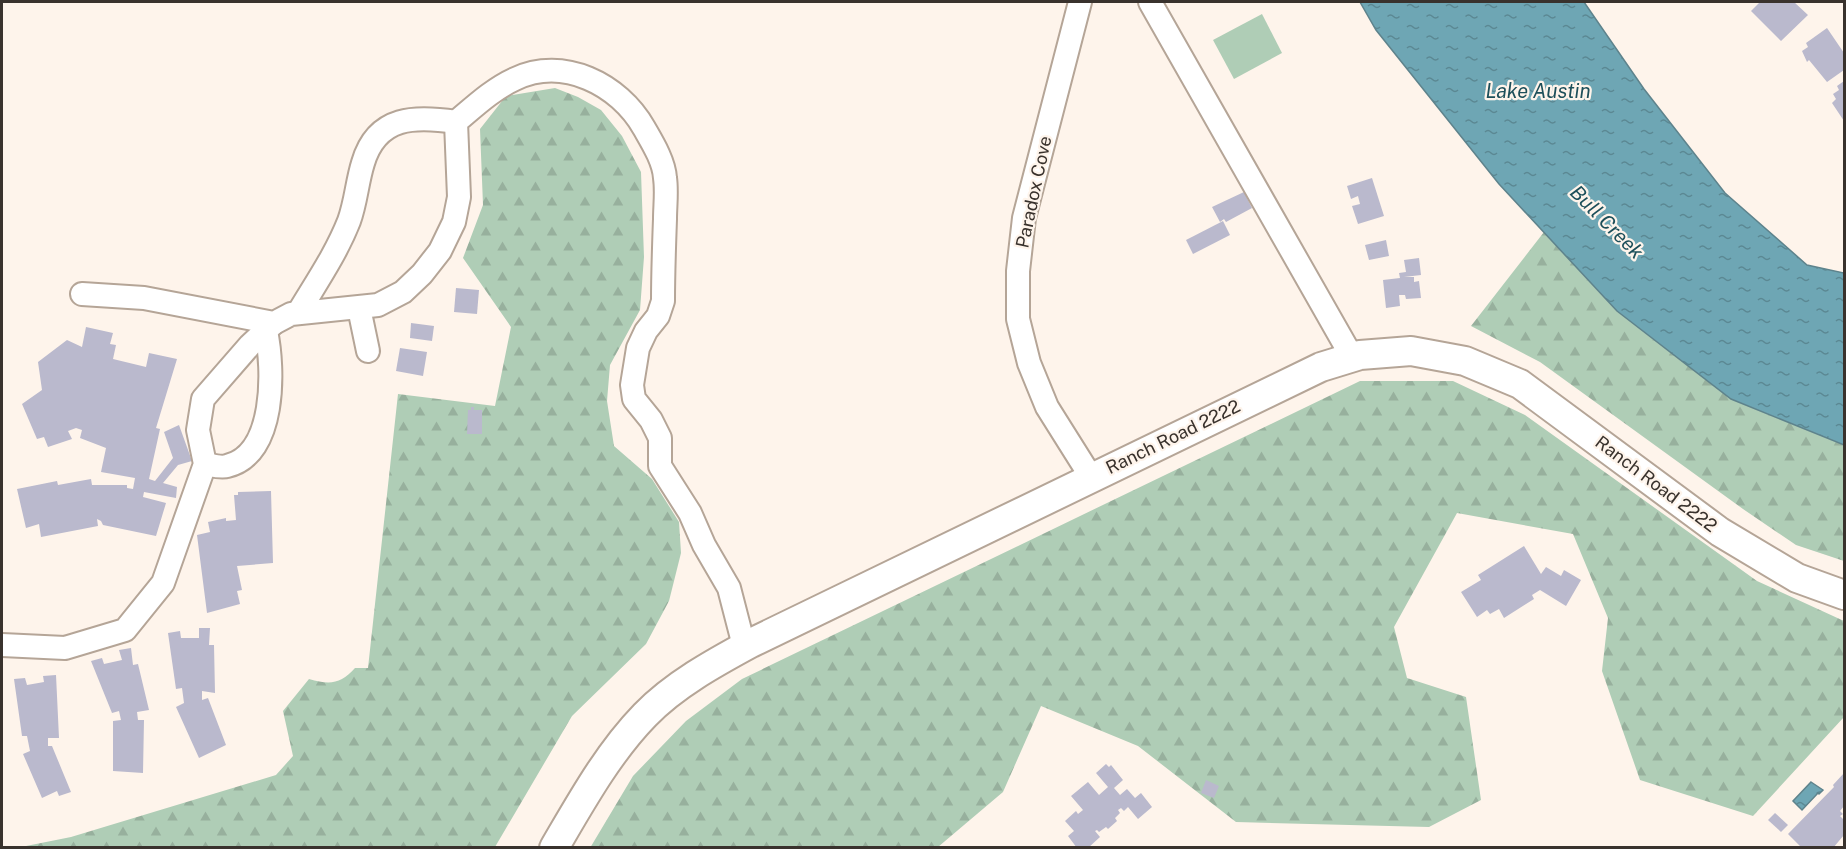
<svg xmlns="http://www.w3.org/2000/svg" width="1846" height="849" font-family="'Public Sans',sans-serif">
<defs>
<pattern id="forest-firs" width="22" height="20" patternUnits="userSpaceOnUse" patternTransform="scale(1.5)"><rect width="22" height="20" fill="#afcdb6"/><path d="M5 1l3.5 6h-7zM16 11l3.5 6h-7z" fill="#97b09d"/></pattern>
<pattern id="water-ripples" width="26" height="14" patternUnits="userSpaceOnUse" patternTransform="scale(1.5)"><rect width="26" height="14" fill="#6ea6b4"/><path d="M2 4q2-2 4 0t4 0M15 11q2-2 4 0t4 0" fill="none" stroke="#5b8893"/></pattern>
</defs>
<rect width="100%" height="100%" fill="#fef4eb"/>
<g fill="url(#forest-firs)">
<path d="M 555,88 L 578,97 L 601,110 L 622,136 L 641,172 L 644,257 L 640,310 L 610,365 L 607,401 L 614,446 L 652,479 L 679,522 L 681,553 L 669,601 L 646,644 L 572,716 L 495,847 L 16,848 L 71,837 L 276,775 L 293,756 L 283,711 L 309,679 C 330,685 341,684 355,668 L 368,668 L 398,394 L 495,406 L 511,327 L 463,258 L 483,205 L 480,129 L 506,96 Z"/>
<polygon points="1544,232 1617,311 1731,399 1844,445 1844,561 1796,545 1743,509 1540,362 1471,326"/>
<polygon points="1360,381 1453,381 1525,415 1757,581 1844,621 1844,717 1753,816 1640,780 1602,671 1608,618 1573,534 1457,513 1394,627 1407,678 1466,697 1481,800 1429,827 1236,822 1138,746 1041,706 1003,792 938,847 590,848 633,776 686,721 742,679"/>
</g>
<polygon fill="#afcdb6" points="1262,14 1282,53 1234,79 1213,40"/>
<g fill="url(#water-ripples)" stroke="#5e838c" stroke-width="1.5">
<polygon points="1360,2 1584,2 1644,89 1725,193 1807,265 1844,273 1844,445 1731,399 1617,311 1499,184 1376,30"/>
<polygon points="1811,782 1823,790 1819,794 1818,793 1802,810 1793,801"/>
</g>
<g fill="#bab9cd">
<polygon points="1758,2 1789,2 1791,3 1794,2 1808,15 1781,41 1751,11 1759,3"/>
<polygon points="1827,28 1844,53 1844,70 1827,82 1809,60 1807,62 1802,51 1808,47 1806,43"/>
<polygon points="1844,81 1844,121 1832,103 1836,99 1833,94 1839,90 1837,86"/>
<polygon points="1372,178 1384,216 1358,224 1352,206 1360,204 1358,196 1351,199 1347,186"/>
<polygon points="1244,192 1252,208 1226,222 1224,219 1220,222 1212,207"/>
<polygon points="1223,221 1230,235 1193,254 1186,240"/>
<polygon points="1386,240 1389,256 1369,260 1365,245"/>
<polygon points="1419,258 1421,275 1404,277 1414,277 1414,282 1419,281 1421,298 1406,299 1405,295 1399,295 1400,306 1386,308 1383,280 1400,278 1399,273 1406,272 1404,260"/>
<polygon points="456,288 479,290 477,314 454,312"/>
<polygon points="411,323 434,326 432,341 410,338"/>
<polygon points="86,327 113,333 110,344 116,345 113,359 146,367 149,353 177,359 156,428 160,429 149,479 155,481 173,458 164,432 179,425 192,461 178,465 163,483 177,487 176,498 144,492 143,497 166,503 156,536 103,525 101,521 97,519 98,526 41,537 39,524 26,528 17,489 57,481 58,485 91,479 92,485 127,485 127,488 133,489 135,478 101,472 106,448 80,438 82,430 76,428 68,431 72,439 48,447 44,437 37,439 22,404 42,390 38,362 67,340 82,347"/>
<polygon points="400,348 427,352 423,376 396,371"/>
<polygon points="471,407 474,407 474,410 482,410 482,434 467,434 468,410 471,410"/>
<polygon points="271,491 273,563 237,566 242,590 237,591 240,604 207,613 197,535 210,532 208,522 226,518 226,521 236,520 234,495 238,495 238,492"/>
<polygon points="1524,546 1541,574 1546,567 1561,576 1564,570 1581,580 1566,606 1540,590 1532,595 1534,599 1504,618 1499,609 1490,614 1487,610 1477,617 1461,592 1481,580 1478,575"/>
<polygon points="199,628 210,628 209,645 214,645 215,693 202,691 202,700 208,698 226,745 199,758 176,707 184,703 182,688 176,689 168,633 180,631 181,638 199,638"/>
<polygon points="131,648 133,665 138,664 149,710 137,712 138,720 144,720 143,773 113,771 113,721 121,720 119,711 112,713 91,661 102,658 104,664 122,660 119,650"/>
<polygon points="56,675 59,738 48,738 48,746 52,746 71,792 59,796 57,791 42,798 23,754 30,751 27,736 22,736 14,679 25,678 27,685 44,682 43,676"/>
<polygon points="1106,764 1109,767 1111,765 1123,780 1114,788 1120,795 1127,789 1135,798 1141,793 1152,807 1138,819 1128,807 1124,811 1121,808 1118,810 1120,813 1115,818 1117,821 1108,829 1106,827 1099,832 1097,830 1095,831 1100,837 1088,848 1077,848 1068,836 1074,831 1065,821 1076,811 1078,814 1083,810 1071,796 1088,782 1099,795 1108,787 1096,773"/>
<polygon points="1844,773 1844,806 1840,811 1843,814 1840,816 1844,820 1844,835 1833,848 1802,848 1788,834 1834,787 1833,785"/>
<polygon points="1206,780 1219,786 1214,798 1201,793"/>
<polygon points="1775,813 1788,825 1781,832 1768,820"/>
</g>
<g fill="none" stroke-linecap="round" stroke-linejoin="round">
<defs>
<g id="minor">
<polyline points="1080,2 1024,218 1018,271 1018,319 1029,363 1047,407 1091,477"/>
<polyline points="1150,2 1352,357"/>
<path d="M 82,294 L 144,298 L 274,323 L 291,314 L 378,305 L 403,292 L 422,274 L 440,251 L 454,222 L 459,197 L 456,122 C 475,106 493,89 515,79 C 563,56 619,84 644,128 C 652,142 664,161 665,178 C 667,191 665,206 665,219 C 664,246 663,274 663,301 L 658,316 L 646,331 L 638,348 L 632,385 L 634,399 L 651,420 L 660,438 L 660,466 L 690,513 L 704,545 L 729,588 L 744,646"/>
<polyline points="359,308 368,351"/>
<path d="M 298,313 C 316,283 336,254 349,221 C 356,202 357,182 363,163 C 377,115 416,116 456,122"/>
<path d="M 205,464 C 211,465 221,468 227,466 C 276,455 274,369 266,331"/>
<polyline points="2,645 65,648 125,630 163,583 205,464 198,430 203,399 250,345 274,323"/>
</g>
<path id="major" d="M 554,848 C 581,802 608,753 645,715 C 674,685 714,663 751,643 L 1321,367 L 1360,355 L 1411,351 L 1465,361 L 1520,384 L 1720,532 L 1797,578 L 1844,595"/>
</defs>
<use href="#minor" stroke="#b5a597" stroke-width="26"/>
<use href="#major" stroke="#b5a597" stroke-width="32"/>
<use href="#minor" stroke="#fff" stroke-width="22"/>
<use href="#major" stroke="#fff" stroke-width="28"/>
</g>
<g text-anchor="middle" stroke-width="4.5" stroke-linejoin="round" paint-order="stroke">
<g font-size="18" fill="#39322d" stroke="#fef4eb">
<text transform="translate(1034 192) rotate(-78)" y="6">Paradox Cove</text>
<text transform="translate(1173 437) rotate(-26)" y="6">Ranch Road 2222</text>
<text transform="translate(1656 484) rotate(37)" y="6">Ranch Road 2222</text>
</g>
<g font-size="20" font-style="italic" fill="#1d4f5a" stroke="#fef4eb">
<text x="1538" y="98">Lake Austin</text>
<text transform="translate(1607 222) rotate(45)" y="7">Bull Creek</text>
</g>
</g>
<rect width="1846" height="849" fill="none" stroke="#39322d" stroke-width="6"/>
</svg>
